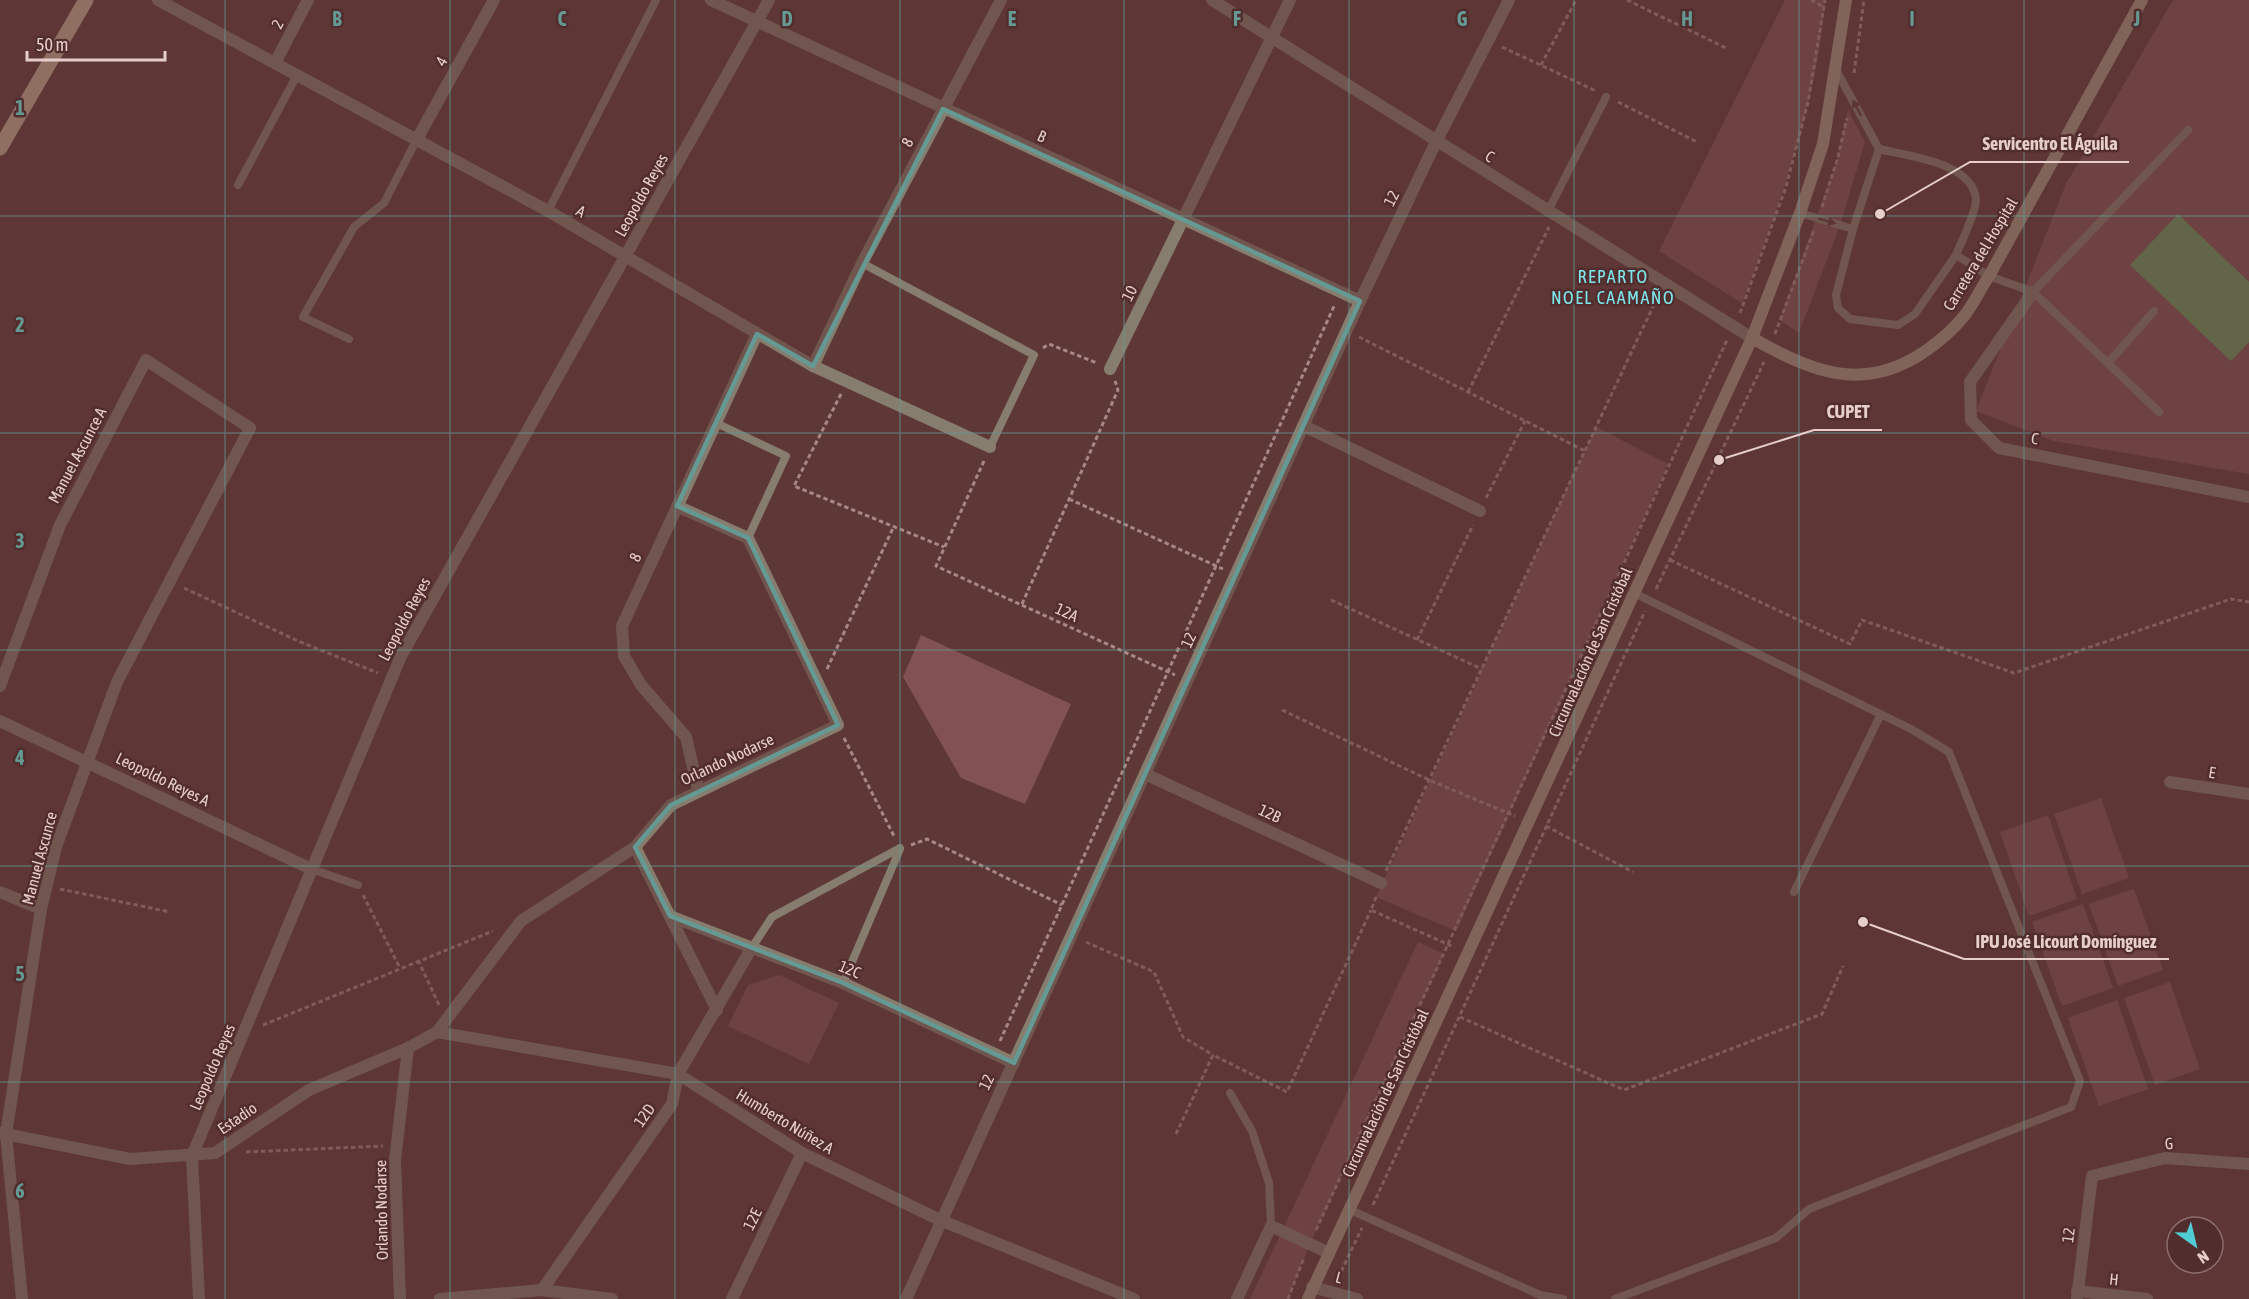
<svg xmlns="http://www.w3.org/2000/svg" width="2249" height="1299" font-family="'Asap Condensed',sans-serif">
<rect width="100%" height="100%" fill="#5e3737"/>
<g fill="#825151">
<path d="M 1785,0 L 1825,0 C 1817,105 1779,205 1742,303 L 1659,251 Z"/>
<polygon points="2173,0 2249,0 2249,474 2054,441 1976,411 2066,184"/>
<polygon points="1848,110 1865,142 1840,225 1799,333 1780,320 1838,157"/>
<polygon points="1596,427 1668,464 1456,931 1376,897"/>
<polygon points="921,635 1071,704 1025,804 961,778 903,677"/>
<polygon points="2101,798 2129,878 2082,894 2054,814"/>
<polygon points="2048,815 2077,899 2029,916 2000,832"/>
<polygon points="2134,889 2163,970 2118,986 2089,904"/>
<polygon points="2083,904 2113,988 2062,1006 2032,922"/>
<polygon points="1418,942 1444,954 1310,1244 1288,1299 1250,1299"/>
<polygon points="779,975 839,1003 809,1064 728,1026 748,985"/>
<polygon points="2170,982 2200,1069 2155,1085 2124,998"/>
<polygon points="2117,1000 2148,1089 2099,1106 2068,1018"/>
</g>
<polygon fill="#699d5e" points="2178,214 2249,282 2249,342 2231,361 2130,265"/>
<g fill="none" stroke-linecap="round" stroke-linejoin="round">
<g stroke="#a78887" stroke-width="3" stroke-dasharray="4.5 3" stroke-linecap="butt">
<polyline points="1627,0 1726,48"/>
<polyline points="1811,0 1824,7"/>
<polyline points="1502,47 1596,91"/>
<polyline points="1541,65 1576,0"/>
<polyline points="1854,73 1864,0"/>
<polyline points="1618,102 1697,142"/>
<polyline points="1822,207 1838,157 1847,118"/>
<polyline points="1740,313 1786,187 1808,102 1825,0"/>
<polyline points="1775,334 1814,230"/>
<polyline points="1359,337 1585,451"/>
<polyline points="1043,348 1049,344 1097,363"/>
<polyline points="1468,392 1549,227"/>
<polyline points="841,394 794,486 944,547"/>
<polyline points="984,461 936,566 1175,675"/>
<polyline points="1486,498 1525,421"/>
<polyline points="1069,499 1223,569"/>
<polyline points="1670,560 1850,644 1862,620 2014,673 2231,599 2249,602"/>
<polyline points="184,588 298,641 378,673"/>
<polyline points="1656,589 1764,362"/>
<polyline points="1331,600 1482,669"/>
<polyline points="1022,604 1118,390 1115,381"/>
<polyline points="1417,640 1473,525"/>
<polyline points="827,669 894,526"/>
<polyline points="1282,710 1429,780 1515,816"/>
<polyline points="844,738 894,836"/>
<polyline points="1546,826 1633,872"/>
<polyline points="911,845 927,839 1062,905"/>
<polyline points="1386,871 1658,296"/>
<polyline points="60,889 170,912"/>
<polyline points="363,895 400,968"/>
<polyline points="1376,897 1371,910 1454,947"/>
<polyline points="1086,942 1154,972 1183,1037 1213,1055"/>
<polyline points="418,960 439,1005"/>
<polyline points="1460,1017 1624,1090 1822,1014 1843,966"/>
<polyline points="263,1025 493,931"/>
<polyline points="1000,1041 1335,304"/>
<polyline points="1176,1134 1213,1055 1287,1092 1371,910"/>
<polyline points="246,1152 383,1146"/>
<polyline points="1373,1205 1645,611"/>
<polyline points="1316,1230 1727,340"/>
<polyline points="1338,1278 1362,1228"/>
<polyline points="1288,1299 1304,1258"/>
</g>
<g stroke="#867d6e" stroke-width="8">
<polyline points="1835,68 1879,149"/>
<polyline points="238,185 297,75"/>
<polyline points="548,211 656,0"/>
<polyline points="1548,211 1606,97"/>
<polyline points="1800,213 1853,229"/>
<path d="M 1956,255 L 1915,314 L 1898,325 L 1850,319 L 1838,308 L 1836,295 L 1853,229 L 1879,149 C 1908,156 1972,162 1976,199 C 1977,210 1961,243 1956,255 L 1989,276 L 2033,292"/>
<polyline points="862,263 1034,355 990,447"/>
<polyline points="349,339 303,317 354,227 384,203 417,139"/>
<polyline points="2108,363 2154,311"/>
<polyline points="2159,412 2033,292 2188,130"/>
<polyline points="716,423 786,456 748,538"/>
<polyline points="311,869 358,885"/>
<polyline points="1794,892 1881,714"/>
<polyline points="751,949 772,917 900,848"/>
<polyline points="843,983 900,849"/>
<polyline points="1230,1093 1252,1131 1269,1183 1271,1226"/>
<polyline points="1348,1209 1540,1295 1563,1299"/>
<polyline points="1615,1299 1776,1238 1809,1209 2071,1107 2080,1081 1949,752 1911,729 1634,593"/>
</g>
<g stroke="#867d6e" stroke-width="12">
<polyline points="158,0 548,211 813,366 990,447"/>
<polyline points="711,0 1360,301"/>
<polyline points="275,63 308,0"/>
<polyline points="417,139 494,0"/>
<polyline points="2033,292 1970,382 1971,420 1999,448 2249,497"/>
<polyline points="813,366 862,263 1001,0"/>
<polyline points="1110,369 1290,0"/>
<polyline points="1304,426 1480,511"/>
<polyline points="0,686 60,525 146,360 250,428 117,682 56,847 41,909 6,1134 22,1299"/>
<polyline points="0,721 311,869"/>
<polyline points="1145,774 1381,883"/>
<polyline points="2170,782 2249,794"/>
<polyline points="698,789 686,737 641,685 624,656 622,626 757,334"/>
<polyline points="635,847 717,1010"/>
<polyline points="0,892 41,909"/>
<polyline points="670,916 843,983 1014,1063"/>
<polyline points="437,1032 521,921 635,847 671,805 838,725 748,538 677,506"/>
<polyline points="0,1133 130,1159 215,1153 309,1090 408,1048 437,1032 678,1074 802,1153 940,1220 1134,1299"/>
<polyline points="1312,1287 1357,1299"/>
<polyline points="542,1290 672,1104 678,1074 751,949"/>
<polyline points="2077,1291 2147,1299"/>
<polyline points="199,1299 192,1156 401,656 769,0"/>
<polyline points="400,1299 395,1160 408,1048"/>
<polyline points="440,1299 542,1290 612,1299"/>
<polyline points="732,1299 802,1153"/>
<polyline points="906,1299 1360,301 1436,142 1509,0"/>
<polyline points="1237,1299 1271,1226 1327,1252"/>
<polyline points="2077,1299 2092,1176 2165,1158 2249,1164"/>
</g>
<polyline stroke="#867d6e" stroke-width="12" points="1212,0 1752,338"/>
<g stroke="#ab9c84" stroke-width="12">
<path d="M 1752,338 C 1811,371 1862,394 1924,352 C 1939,342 1953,330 1965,315 C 1974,303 1981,288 1989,276 L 2142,0"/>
<polyline points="1308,1299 1752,338 1800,213 1823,144 1846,0"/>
</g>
<polyline stroke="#c7b495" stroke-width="15" points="0,148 86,0"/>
</g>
<defs><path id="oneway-solid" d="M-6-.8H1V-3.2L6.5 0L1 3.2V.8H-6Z" transform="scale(1.5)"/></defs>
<g fill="#573534">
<use href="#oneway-solid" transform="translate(1857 108) rotate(-118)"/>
<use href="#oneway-solid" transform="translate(1827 221) rotate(16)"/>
</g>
<path d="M0 0H2249V1299H0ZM 943,109 L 1360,301 L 1014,1063 L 843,983 L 670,916 L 635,847 L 671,805 L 838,725 L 748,538 L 677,506 L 757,334 L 813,366 Z" fill="#5e3737" fill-opacity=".55" fill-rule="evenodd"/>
<path fill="none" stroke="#659994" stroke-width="4.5" stroke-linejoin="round" d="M 943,109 L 1360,301 L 1014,1063 L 843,983 L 670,916 L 635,847 L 671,805 L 838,725 L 748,538 L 677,506 L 757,334 L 813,366 Z"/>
<path fill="none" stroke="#659994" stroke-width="1.5" stroke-opacity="0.55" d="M 225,0 L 225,1299M 450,0 L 450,1299M 675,0 L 675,1299M 900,0 L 900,1299M 1124,0 L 1124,1299M 1349,0 L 1349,1299M 1574,0 L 1574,1299M 1799,0 L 1799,1299M 2024,0 L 2024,1299M 0,216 L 2249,216M 0,433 L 2249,433M 0,650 L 2249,650M 0,866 L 2249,866M 0,1082 L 2249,1082"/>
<g text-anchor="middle" stroke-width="5" stroke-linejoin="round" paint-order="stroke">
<g font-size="16" fill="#e6cecd" stroke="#522d2d">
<text transform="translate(277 24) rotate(-63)" y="6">2</text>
<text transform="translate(441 61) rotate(-61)" y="6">4</text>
<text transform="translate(1042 136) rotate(25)" y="6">B</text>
<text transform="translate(907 142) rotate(-62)" y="6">8</text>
<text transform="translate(1490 156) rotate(32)" y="6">C</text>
<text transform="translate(641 195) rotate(-61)" y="6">Leopoldo Reyes</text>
<text transform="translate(1391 198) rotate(-64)" y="6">12</text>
<text transform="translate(581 211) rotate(29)" y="6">A</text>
<text transform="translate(1980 254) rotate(-59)" y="6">Carretera del Hospital</text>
<text transform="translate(1129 293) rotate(-64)" y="6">10</text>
<text transform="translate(2035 438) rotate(11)" y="6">C</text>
<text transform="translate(77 455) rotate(-62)" y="6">Manuel Ascunce A</text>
<text transform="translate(635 557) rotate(-65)" y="6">8</text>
<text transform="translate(1067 612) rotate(25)" y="6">12A</text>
<text transform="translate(404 619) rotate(-62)" y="6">Leopoldo Reyes</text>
<text transform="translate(1188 640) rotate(-66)" y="6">12</text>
<text transform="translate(1590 652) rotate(-66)" y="6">Circunvalación de San Cristóbal</text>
<text transform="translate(727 759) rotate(-25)" y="6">Orlando Nodarse</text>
<text transform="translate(2212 772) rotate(9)" y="6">E</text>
<text transform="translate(163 779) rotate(26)" y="6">Leopoldo Reyes A</text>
<text transform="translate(1270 813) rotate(25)" y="6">12B</text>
<text transform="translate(39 858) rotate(-75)" y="6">Manuel Ascunce</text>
<text transform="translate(850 969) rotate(23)" y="6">12C</text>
<text transform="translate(212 1067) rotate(-67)" y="6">Leopoldo Reyes</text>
<text transform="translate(986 1082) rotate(-65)" y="6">12</text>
<text transform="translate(1385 1093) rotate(-65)" y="6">Circunvalación de San Cristóbal</text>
<text transform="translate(644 1115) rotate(-55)" y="6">12D</text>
<text transform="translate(237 1118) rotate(-34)" y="6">Estadio</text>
<text transform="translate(785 1121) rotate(31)" y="6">Humberto Núñez A</text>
<text transform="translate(2169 1143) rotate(-2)" y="6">G</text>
<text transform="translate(381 1210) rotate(-91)" y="6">Orlando Nodarse</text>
<text transform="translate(752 1219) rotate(-64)" y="6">12E</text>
<text transform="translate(2068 1235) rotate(-83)" y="6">12</text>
<text transform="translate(1339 1277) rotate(15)" y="6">L</text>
<text transform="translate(2114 1279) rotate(6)" y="6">H</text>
</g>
<g font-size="18" letter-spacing="1.5" fill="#7ce8ee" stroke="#522d2d">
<text x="1613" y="283">REPARTO<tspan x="1613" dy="21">NOEL CAAMAÑO</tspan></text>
</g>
</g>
<g font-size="20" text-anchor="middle" font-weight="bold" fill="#659994" stroke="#522d2d" stroke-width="5" stroke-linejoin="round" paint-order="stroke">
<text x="337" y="26">B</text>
<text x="562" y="26">C</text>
<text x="787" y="26">D</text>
<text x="1012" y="26">E</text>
<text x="1237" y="26">F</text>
<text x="1462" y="26">G</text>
<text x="1687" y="26">H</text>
<text x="1912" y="26">I</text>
<text x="2137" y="26">J</text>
<text x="20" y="115">1</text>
<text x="20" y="332">2</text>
<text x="20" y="548">3</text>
<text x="20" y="765">4</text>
<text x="20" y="981">5</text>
<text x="20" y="1198">6</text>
</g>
<path fill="none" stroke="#e6cecd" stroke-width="2" d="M1880 214L1970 162H2129M1719 460L1814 430H1882M1863 922L1964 959H2169"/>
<g fill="#e6cecd" stroke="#522d2d" stroke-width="2">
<circle cx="1880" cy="214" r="6"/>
<circle cx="1719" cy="460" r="6"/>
<circle cx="1863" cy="922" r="6"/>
</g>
<g font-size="18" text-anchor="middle" font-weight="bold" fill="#e6cecd" stroke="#522d2d" stroke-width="5" stroke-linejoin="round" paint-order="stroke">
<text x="2050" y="150">Servicentro El Águila</text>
<text x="1848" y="418">CUPET</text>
<text x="2066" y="948">IPU José Licourt Domínguez</text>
</g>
<g transform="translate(2195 1245) rotate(146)"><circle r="28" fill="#522d2d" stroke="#8d6d6d" stroke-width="1.5"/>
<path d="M0-4.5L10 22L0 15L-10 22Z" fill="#51ccd3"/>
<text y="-9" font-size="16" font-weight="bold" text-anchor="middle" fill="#e6cecd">N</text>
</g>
<path d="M27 51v9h138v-9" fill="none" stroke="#e6cecd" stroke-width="3"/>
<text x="36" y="51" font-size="18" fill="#e6cecd" stroke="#522d2d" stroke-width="4.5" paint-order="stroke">50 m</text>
</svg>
